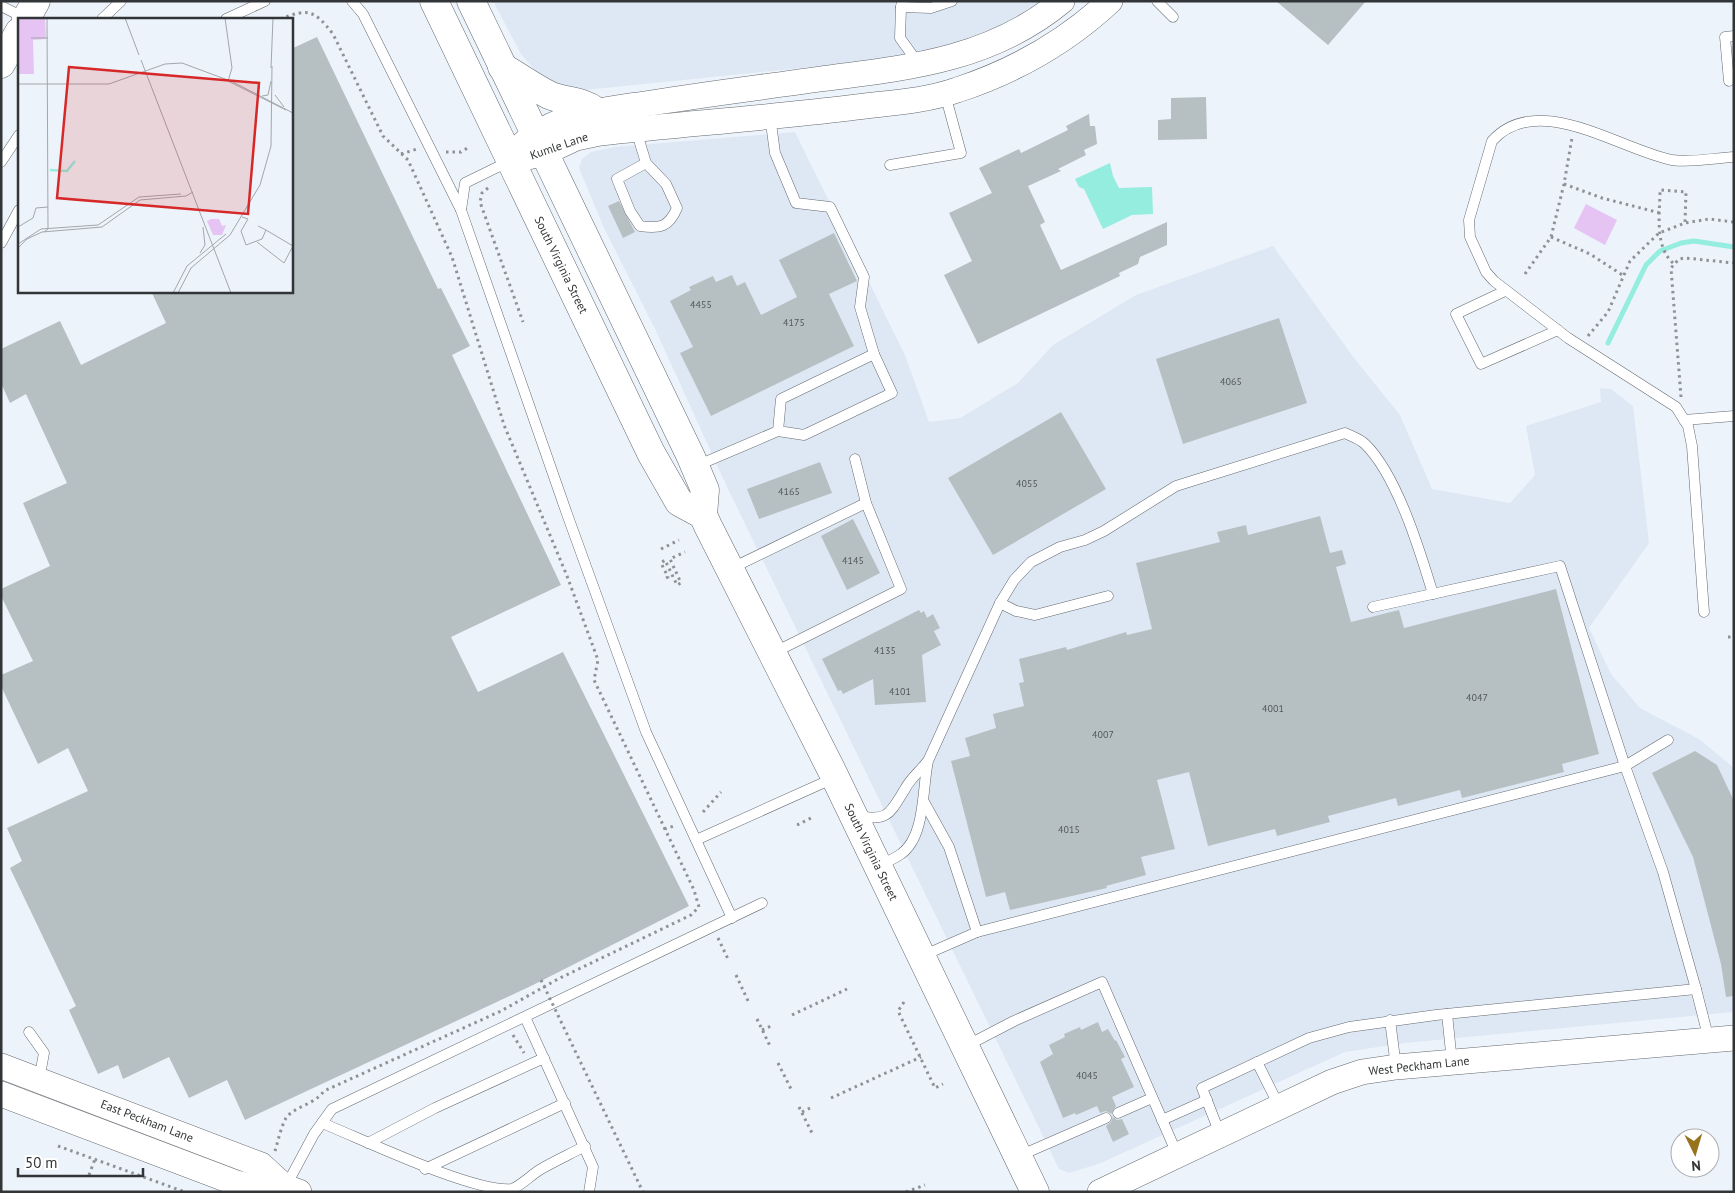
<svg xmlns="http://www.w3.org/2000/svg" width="1735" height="1193" font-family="'PT Sans',sans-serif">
<rect width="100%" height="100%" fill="#edf3fa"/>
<g fill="#dee8f5">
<polygon points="493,1 1042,1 989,32 950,46 880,60 576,91 552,86 539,75 521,54"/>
<polygon points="795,132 905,355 929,422 960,418 1018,383 1053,345 1136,295 1273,246 1354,358 1400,415 1432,489 1510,503 1535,475 1526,426 1601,402 1600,388 1611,389 1633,406 1649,543 1589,628 1611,674 1640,708 1699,739 1734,768 1734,1012 1405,1043 1345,1052 1101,1163 1069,1173 1059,1169 728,489 656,331 604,228 579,168 582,159 591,152 615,147"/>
</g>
<polygon fill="#e5c3f2" points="1586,204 1617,220 1605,245 1574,228"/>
<polygon fill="#94eddf" points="1110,163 1113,176 1119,188 1152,187 1153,214 1132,215 1103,229 1084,189 1079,187 1075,179"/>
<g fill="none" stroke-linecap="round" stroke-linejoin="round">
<polyline stroke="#94eddf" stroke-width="5" points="1608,343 1646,265 1660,251 1681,243 1694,241 1734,247"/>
</g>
<g fill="#b6c0c2">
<polygon points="1276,1 1366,1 1328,45"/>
<polygon points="317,37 438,289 441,288 470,346 452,355 561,585 451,637 478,692 563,652 689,906 533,985 245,1120 227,1080 189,1098 169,1057 123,1079 118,1065 98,1074 69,1010 76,1006 10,868 22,861 7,828 88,791 68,748 38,764 1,686 1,675 33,661 1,596 1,589 50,566 23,503 67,483 26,394 10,403 1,383 1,349 60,321 81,365 166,323 151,291 291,291 291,49"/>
<polygon points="1206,97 1207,139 1158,140 1158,120 1171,119 1171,98"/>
<polygon points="1089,114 1090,126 1095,126 1097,144 1084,150 1086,155 1058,169 1061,171 1028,186 1045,222 1040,225 1061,270 1167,222 1167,245 1140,257 1138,264 1119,273 1120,276 978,344 944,275 972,261 949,213 992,193 979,168 1019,149 1021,153 1068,130 1066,126"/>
<polygon points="619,201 635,232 623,238 608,206"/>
<polygon points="834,233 857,281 829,294 854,346 711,416 680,353 693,347 670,301 691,290 689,287 713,276 716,282 732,275 737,286 745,282 761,315 797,297 779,260"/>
<polygon points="1279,318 1307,403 1183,444 1156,359"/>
<polygon points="1061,412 1106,489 993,555 948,478"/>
<polygon points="820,462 832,493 759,519 747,489"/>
<polygon points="1320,516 1330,553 1342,550 1346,564 1336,567 1351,622 1399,610 1404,628 1556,589 1599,754 1562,764 1564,772 1462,798 1460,790 1398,806 1396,798 1328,816 1330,822 1277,836 1275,829 1208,846 1189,772 1157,780 1175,849 1141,857 1146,875 1106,886 1107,888 1010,910 1005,892 986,897 951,761 970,756 965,738 996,728 993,714 1024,706 1019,683 1024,682 1019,659 1066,647 1067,650 1126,632 1127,635 1152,629 1136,563 1220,542 1217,532 1246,525 1248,535"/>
<polygon points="853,519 880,573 847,590 821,536"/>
<polygon points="919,610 921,613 924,611 927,618 933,614 940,628 934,631 941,645 922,655 926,702 875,705 873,679 843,694 841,690 838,691 822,659"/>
<polygon points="1695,751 1717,765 1734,801 1734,996 1726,997 1721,964 1693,857 1652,773"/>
<polygon points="1098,1022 1102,1032 1108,1029 1115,1041 1116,1040 1125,1057 1121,1059 1134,1087 1112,1097 1116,1106 1111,1114 1106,1111 1100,1113 1097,1106 1076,1115 1075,1113 1063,1118 1040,1062 1053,1054 1049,1045 1065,1037 1064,1034 1080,1027 1081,1030"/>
<polygon points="1113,1117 1117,1120 1122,1119 1129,1134 1113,1142 1106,1126 1111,1122"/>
</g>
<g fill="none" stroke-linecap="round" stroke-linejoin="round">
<defs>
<g id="service">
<polyline points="352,1 363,14 461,210"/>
<polyline points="1157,1 1173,17"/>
<polyline points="902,2 901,7 931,8 952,1"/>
<polyline points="1,6 25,18"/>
<polyline points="901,7 900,38 918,63"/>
<polyline points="102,19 121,1"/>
<polyline points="226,19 265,1"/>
<polyline points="1729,81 1725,37 1734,36"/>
<polyline points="770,116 775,153 796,203 830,207 864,277 860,307 874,354"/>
<path d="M 636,130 L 646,163 L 617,179 L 630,211 L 640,226 C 660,229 669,227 677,208 L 666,184 L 646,163"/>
<polyline points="510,161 465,183 461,210 567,514 646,732 732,918"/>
<polyline points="1,162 19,135"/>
<polyline points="890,165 961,153 945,94"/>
<polyline points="1,243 19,210"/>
<polyline points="1505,291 1456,314 1481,364 1558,330"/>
<polyline points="1684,420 1734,416"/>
<polyline points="696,466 778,431 804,435 892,393 874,354 781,399 778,431"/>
<polyline points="732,568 866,503"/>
<polyline points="1000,603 1016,611 1035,615 1108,596"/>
<polyline points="1373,607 1560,566 1625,766 1663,872 1696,989"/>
<path d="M 1704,612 L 1692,446 L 1688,426 L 1676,407 L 1568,338 L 1494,281 L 1486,272 L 1470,237 L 1469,220 L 1492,141 C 1538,90 1620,150 1672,160 C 1691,163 1714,158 1734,157"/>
<polyline points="773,653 901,589 866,503 855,459"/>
<polyline points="924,802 949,847 977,932"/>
<path d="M 856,815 C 888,823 890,813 905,789 C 910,779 920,771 927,762"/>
<polyline points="696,840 834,778"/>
<path d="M 880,865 C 887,862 895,858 901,854 C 926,836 922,788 928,761 L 1000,603 L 1014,580 L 1031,562 L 1060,547 L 1085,540 L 1104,531 L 1176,486 L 1345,433 C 1351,436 1360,439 1365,444 C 1397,475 1420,551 1433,594"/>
<polyline points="922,956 977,932 1625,766 1668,740"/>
<polyline points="1447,1014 1452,1062"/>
<polyline points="525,1017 593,1167 589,1192"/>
<polyline points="1390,1020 1396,1067"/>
<polyline points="29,1032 44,1053 39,1080"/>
<polyline points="966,1046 1014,1021 1102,982 1177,1154"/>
<polyline points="1257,1062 1279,1106"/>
<polyline points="1118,1113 1152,1098"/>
<polyline points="1162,1120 1207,1100"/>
<path d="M 322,1123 C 362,1139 474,1193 512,1189 C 522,1185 531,1175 541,1169 C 555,1161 570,1154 585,1146"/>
<polyline points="1220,1134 1202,1088 1309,1038 1349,1027 1436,1015 1696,989 1709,1040"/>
<polyline points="368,1143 435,1108 544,1058"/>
<polyline points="1019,1156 1106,1118"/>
<polyline points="425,1169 565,1103"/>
<polyline points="286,1186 314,1134 332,1109 762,903"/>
</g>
<g id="tertiary">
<path d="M 521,146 C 556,113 605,110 651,103 C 707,94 764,87 820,79 C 908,68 991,60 1062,1"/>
<path d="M 511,161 L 544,153 L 576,138 L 600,133 C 683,124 766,118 849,108 C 885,103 923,102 957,90 C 1015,71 1065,43 1110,1"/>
<polyline points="1,1066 261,1165 285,1187 299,1192"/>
<polyline points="1,1094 236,1183 264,1189 285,1187"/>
<polyline points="1100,1192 1332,1082 1362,1072 1396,1067 1734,1038"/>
</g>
<g id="secondary">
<polyline points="26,19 36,1"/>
<polyline points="1,64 19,32"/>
</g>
<g id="primary">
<polyline points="434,1 651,453 679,502 703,515"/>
<polyline points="471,1 691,457 705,490 703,515 708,526 832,771 1035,1192"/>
<path d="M 502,67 C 518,76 533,87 549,95 C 565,102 581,100 596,111"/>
</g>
</defs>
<use href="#service" stroke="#64696f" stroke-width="11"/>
<use href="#tertiary" stroke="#64696f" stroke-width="26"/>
<use href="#secondary" stroke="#64696f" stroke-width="29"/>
<use href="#primary" stroke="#64696f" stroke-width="29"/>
<g stroke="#8e9297" stroke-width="3" stroke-dasharray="2.5 4" stroke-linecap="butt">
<path d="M 280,19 C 309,8 314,10 333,34 L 383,136 L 408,160 L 452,257 L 504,425 L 567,576 L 598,660 L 594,680 L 665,829"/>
<polyline points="446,152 461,152 469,147"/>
<polyline points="401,154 417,149"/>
<polyline points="1564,184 1602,198 1660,213"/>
<polyline points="488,188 482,193 480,202 523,322"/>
<polyline points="1551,237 1590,254 1624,276"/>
<path d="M 1673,263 C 1654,246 1660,212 1660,190 L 1686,192 L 1685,223"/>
<polyline points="1525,274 1551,237 1564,184 1572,138"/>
<polyline points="1588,336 1608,312 1630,261 1659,233 1685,223 1709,219 1734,222"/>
<polyline points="1681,397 1671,268 1679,259 1685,258 1734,263"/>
<polyline points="661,549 679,540"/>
<polyline points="666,578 668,577 661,563 665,560 677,585 681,583 670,559 685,552"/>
<polyline points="1728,637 1734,637"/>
<polyline points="703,812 721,792"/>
<polyline points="797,825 813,817"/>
<polyline points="718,938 728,959"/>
<polyline points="736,975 749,1003"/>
<polyline points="904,1002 898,1011 935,1088 943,1084"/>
<polyline points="792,1015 847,989"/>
<polyline points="757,1019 770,1046"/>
<polyline points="762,1030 771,1026"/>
<polyline points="513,1035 524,1053"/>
<polyline points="778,1063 792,1091"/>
<polyline points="831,1098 921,1057"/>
<polyline points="799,1107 813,1135"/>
<polyline points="802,1112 810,1108"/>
<polyline points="58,1146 185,1192"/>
<path d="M 275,1151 C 278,1141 281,1127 286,1118 C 295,1106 314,1105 324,1091 L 501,1011 L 558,979 L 691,915 L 699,907 L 694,890 L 665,829 L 674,826"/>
<polyline points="89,1175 95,1159"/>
<polyline points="906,1192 925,1185"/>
</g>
<use href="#service" stroke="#fff" stroke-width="10"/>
<use href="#tertiary" stroke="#fff" stroke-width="25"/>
<use href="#secondary" stroke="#fff" stroke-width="28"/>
<use href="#primary" stroke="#fff" stroke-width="28"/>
<polyline stroke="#8e9297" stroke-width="3" stroke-dasharray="2.5 4" stroke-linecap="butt" points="541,980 643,1192"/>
</g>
<g text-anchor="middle" stroke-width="4" stroke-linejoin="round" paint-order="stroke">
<g font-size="10" fill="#53585a">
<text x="701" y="308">4455</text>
<text x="794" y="326">4175</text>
<text x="1231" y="385">4065</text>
<text x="1027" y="487">4055</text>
<text x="789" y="495">4165</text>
<text x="853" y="564">4145</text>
<text x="885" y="654">4135</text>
<text x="900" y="695">4101</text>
<text x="1477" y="701">4047</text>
<text x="1273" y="712">4001</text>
<text x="1103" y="738">4007</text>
<text x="1069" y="833">4015</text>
<text x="1087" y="1079">4045</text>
</g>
<g font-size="12" fill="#323537" stroke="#fff">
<text transform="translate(559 146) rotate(-19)" y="4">Kumle Lane</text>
<text transform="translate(561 265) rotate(64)" y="4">South Virginia Street</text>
<text transform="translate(871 852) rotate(64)" y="4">South Virginia Street</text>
<text transform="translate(1419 1066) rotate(-6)" y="4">West Peckham Lane</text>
<text transform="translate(147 1121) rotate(21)" y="4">East Peckham Lane</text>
</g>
</g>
<g transform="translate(18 18)">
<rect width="275" height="275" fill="#edf3fa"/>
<path d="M 0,0 L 27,0 L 28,21 L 15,22 L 16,56 L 0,56 ZM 193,201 L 201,201 L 204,208 L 208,207 L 204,217 L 195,217 L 189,203 Z" fill="#e5c3f2"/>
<path fill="none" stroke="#94eddf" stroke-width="2.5" d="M 32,152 L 49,153 L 57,143"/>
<path fill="none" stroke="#a2a7ac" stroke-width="1" d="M 107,0 L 121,37M 207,0 L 214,50 L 210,63M 13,20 L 30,20M 123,42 L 213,275M 253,50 L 255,0M 210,63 L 268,92M 0,66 L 91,66 L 147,46 L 164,45 L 215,64 L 275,95M 257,77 L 266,89M 244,78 L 250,77 L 253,63M 224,199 L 230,201 L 223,213 L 228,227 L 244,221 L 248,212 L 240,208M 0,209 L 15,200 L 18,190 L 30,189M 26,214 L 30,211 L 29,0M 239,224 L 266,245 L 275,228 L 248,212M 0,226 L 23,211 L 80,207 L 121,179 L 163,176M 0,230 L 9,221 L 24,214 L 84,209 L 122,182 L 168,178 L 175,174M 182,235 L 187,227 L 185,209M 155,275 L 169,248 L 208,216M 160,275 L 173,250 L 212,217 L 242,167 L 253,128 L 254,48"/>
<path fill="#d62828" fill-opacity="0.15" stroke="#d62828" stroke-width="2.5" d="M 51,49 L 241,65 L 230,196 L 39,180 Z"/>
<rect width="275" height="275" fill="none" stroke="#323537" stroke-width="2.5"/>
</g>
<rect width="1735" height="1193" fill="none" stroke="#323537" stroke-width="5"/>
<g transform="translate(1695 1153) rotate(175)"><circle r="24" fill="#ffffff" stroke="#adaeaf"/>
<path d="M0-4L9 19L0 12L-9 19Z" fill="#98731d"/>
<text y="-8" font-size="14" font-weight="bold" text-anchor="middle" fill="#323537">N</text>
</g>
<path d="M18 1168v8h125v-8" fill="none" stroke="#323537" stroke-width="2.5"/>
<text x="25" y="1168" font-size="15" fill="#323537" stroke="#ffffff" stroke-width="4" paint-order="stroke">50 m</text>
</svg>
